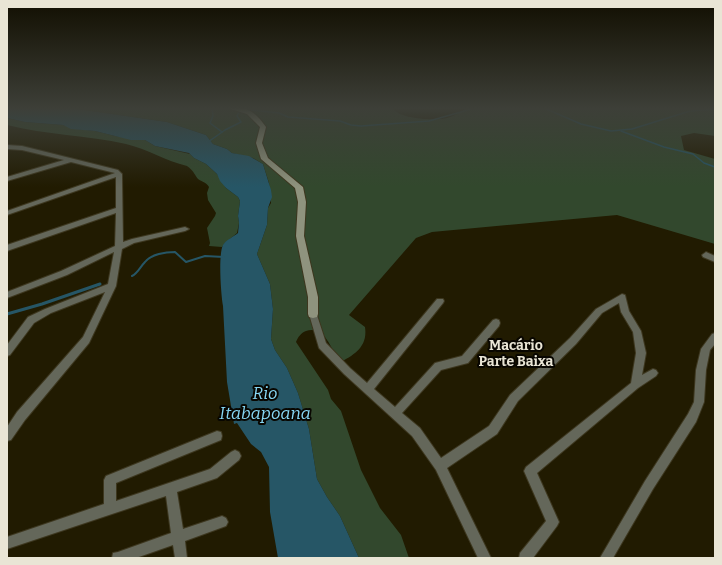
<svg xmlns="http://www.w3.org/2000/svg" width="722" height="565" font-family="Bitter,serif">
<rect width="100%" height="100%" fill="#211b01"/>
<g fill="#32482d">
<path d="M 71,108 L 392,108 C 400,119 434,121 447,118 C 454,116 461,112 467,108 L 715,108 L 715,136 L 694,133 L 681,136 L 684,150 L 715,159 L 715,244 L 617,215 L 432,232 L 416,238 L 349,315 L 365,327 C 368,347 354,355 339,363 C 332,350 325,325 306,331 C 301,333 298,337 296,342 L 328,390 L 331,399 L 341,411 L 361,470 L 380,508 L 401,535 L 409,558 L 359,558 L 340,516 L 327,497 L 317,479 L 309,429 L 298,393 L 287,368 L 275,350 L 271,339 L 273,309 L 270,284 L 257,254 L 267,225 L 268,208 L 271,203 L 269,183 L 263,164 L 253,158 L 232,153 L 227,149 L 213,144 L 206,135 L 167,122 Z"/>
<path d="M 7,118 L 25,122 L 63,125 L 77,129 L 95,131 L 115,136 L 145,140 L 155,146 L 190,154 L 194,158 L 206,164 L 217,174 L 226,188 L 238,197 L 240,201 L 238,216 L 239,223 L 237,233 L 225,243 L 222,247 L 209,246 L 210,243 L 207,228 L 215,216 L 216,213 L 208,200 L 207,193 L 209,187 C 206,182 202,182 198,179 C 194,174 194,171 187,166 C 166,161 147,149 126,144 C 87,135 46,135 7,125 Z"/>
</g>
<path fill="#265666" d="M 7,108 L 71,108 L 167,122 L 206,135 L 213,144 L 227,149 L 232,153 L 249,156 L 263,164 L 271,190 L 272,197 L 268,208 L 267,225 L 257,254 L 270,284 L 273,309 L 271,339 L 275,350 L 287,368 L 298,393 L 309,429 L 317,479 L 327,497 L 340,516 L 359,558 L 278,558 L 270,512 L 269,467 L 261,452 L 251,444 L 237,423 L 234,424 L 227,382 L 223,306 C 221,295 218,255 223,245 C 226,240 233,237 238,233 L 239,223 L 238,216 L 240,201 L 238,197 L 226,188 L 220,181 L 217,174 L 206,164 L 194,158 L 189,153 L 155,146 L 145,140 L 131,140 L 95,131 L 71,129 L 63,125 L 25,122 L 7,118 Z"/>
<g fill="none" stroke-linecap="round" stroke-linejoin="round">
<g stroke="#265666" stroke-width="1.5">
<polyline points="212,108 213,116 210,123 222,132"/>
<polyline points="544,108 581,124 611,131 632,129 690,111 715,109"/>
<polyline points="251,110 279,113 288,117 340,121 351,125 361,126 429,121 475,108"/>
<polyline points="621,131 664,147 693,154 704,163 715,167"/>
<polyline points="208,142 225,130 241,122 237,116 239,112 243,111"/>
</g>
<path stroke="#265666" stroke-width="2" d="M 132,276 C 138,273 140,267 145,262 C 151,254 166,252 175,252 L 186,262 L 205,256 L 224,257"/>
<polyline stroke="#265666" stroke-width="3" points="7,314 42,304 100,284"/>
<defs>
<g id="street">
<polygon points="7,145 22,146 118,170 122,174 123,242 132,239 185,227 189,229 185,231 134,243 122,249 116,286 89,343 25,420 11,440 7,441 7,427 17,412 83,337 105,292 51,313 34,323 10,355 7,356 7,345 28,317 45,309 108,284 114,252 67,275 7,298 7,292 61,271 115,246 116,213 7,251 7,245 116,208 116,177 7,215 7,211 115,173 71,162 7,181 7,177 64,160 22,150 7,149"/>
<polygon points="706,252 715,256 715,262 703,257 702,255"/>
<polygon points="622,294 625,295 629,311 641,331 646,353 642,375 653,369 656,370 658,373 656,376 638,388 537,473 559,522 557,526 533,558 519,558 520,553 546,521 524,471 526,467 631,383 636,353 633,332 621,312 619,303 602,313 576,344 518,401 497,434 447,468 491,558 478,558 436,470 412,436 344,374 319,348 309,314 310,312 313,311 316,312 326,343 350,368 367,383 437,299 443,299 444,301 443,303 374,389 395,407 435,363 462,356 493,320 496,319 499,320 500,323 499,326 468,363 441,370 402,413 420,428 441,458 489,426 510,395 570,338 596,309"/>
<polygon points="715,333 715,344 710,350 706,370 704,402 696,422 653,489 613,558 600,558 645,481 688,414 694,402 696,370 701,349 712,334"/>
<polygon points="217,431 221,432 222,436 221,440 116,483 116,501 210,469 231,452 235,450 239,452 241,456 239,460 217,478 177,492 183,529 222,516 226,518 228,522 226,526 185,541 187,558 175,558 173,545 136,558 112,558 113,553 118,552 171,533 166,496 7,549 7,537 104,504 104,480 106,476"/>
</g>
<path id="secondary" d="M 227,108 C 247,107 254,110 266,127 L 262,143 L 268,158 L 303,187 L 306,202 L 304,236 L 318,297 L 318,314 L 317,317 L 313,318 L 309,317 L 308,314 L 308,297 L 296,236 L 298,202 L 295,188 L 261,159 L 256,143 L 260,127 L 247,114 Z"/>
</defs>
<use href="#street" stroke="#3d371f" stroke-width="2"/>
<use href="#secondary" stroke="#3d371f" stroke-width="2"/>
<use href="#street" fill="#64675a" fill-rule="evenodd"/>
<use href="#secondary" fill="#8f937e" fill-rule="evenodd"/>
</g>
<linearGradient id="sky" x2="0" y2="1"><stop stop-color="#120f01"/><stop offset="0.58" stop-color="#3d3f38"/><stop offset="1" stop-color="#3d3f38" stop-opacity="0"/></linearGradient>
<rect width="722" height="187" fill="url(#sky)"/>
<g text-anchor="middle" stroke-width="4" stroke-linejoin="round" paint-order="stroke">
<g font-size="14" font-weight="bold" fill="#e9e5d5" stroke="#080600">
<text x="516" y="350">Macário<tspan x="516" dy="16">Parte Baixa</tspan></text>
</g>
<g font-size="17" font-style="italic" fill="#87d7f4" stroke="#080600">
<text x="265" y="399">Rio<tspan x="265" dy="20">Itabapoana</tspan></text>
</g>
</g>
<rect width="722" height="565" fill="none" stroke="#e9e5d5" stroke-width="16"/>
</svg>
